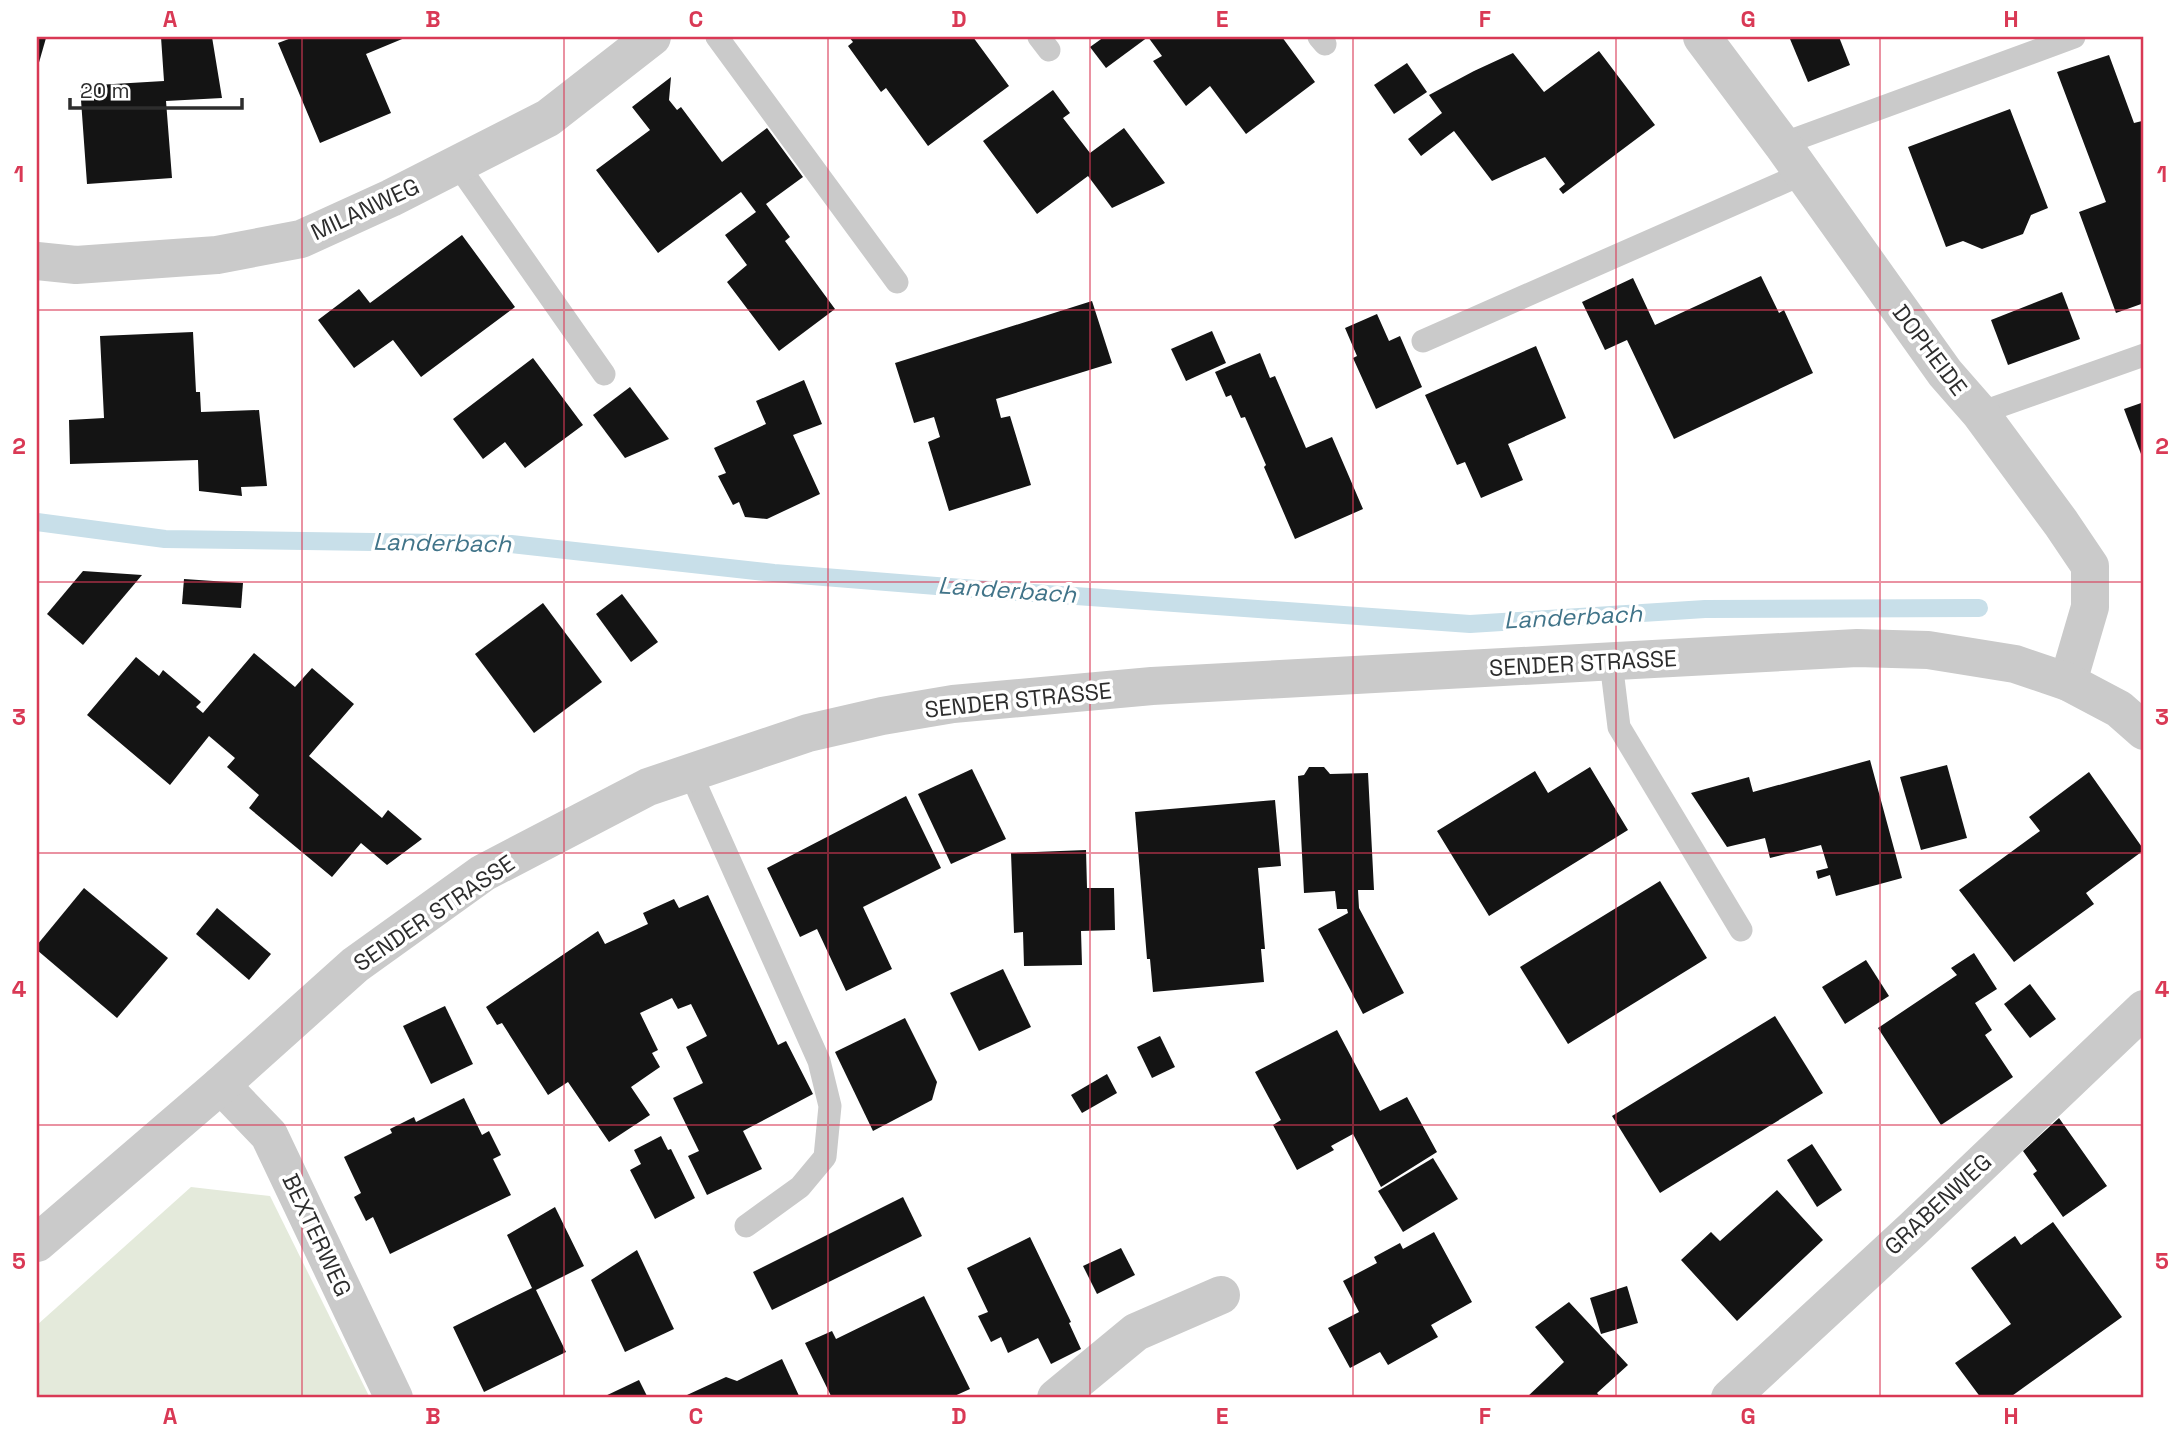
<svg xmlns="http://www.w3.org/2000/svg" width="2181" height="1435" font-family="'Space Grotesk',sans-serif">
<rect width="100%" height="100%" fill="#fff"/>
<polygon fill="#e4eadb" points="191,1187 270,1196 370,1398 37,1398 37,1325"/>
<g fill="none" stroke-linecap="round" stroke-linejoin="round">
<polyline stroke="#c8dfe9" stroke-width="18" points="37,522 165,539 511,544 774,573 949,587 1470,624 1705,609 1979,608"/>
</g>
<g fill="#141414">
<polygon points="37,37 46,38 38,66 37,66"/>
<polygon points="161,37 212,37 222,98 166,101 172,178 87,184 80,86 164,81"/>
<polygon points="294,37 407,37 366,54 391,113 320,143 278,43"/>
<polygon points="849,37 973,37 1009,86 928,146 886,88 881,92 848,46 853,42"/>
<polygon points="1104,37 1148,37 1106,68 1090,47"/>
<polygon points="1148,37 1282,37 1315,82 1246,134 1210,86 1186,106 1153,61 1162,56"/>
<polygon points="1795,37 1839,37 1850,65 1808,82 1790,39"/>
<polygon points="1599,51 1655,125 1563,194 1559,189 1565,184 1545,157 1492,181 1454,131 1421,156 1408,139 1442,113 1429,95 1474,71 1513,53 1544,92"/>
<polygon points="2109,55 2134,123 2142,121 2144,126 2144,303 2116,313 2079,212 2106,202 2057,72"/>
<polygon points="1407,63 1427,92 1394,114 1374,85"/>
<polygon points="671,77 669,100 677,110 681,107 722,162 767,128 803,177 766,204 790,237 785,241 835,309 779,351 727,282 747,265 725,235 756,212 741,192 658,253 596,170 650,130 632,107"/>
<polygon points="1053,90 1070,113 1063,118 1090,153 1124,128 1165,183 1112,208 1088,176 1037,214 983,141"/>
<polygon points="2010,109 2048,208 2031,215 2023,234 1982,249 1963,241 1946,247 1908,147"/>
<polygon points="462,235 515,307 421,377 393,340 354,368 318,320 359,289 370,303"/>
<polygon points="1761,276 1779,313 1784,310 1813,373 1674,439 1627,340 1605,350 1582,302 1633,278 1655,325"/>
<polygon points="2062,292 2080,339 2008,365 1991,320"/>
<polygon points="1092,301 1112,363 996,399 1001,418 1010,416 1031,485 949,511 928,442 940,437 934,417 914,423 895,363"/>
<polygon points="1377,314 1389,341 1400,336 1422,387 1376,409 1353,358 1357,356 1345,328"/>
<polygon points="1212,331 1226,363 1186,381 1171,349"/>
<polygon points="193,332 196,392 200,392 201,412 259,410 267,486 241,487 242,496 199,491 198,460 70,464 69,420 104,418 100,336"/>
<polygon points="1536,346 1566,418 1508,444 1523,480 1481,498 1465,462 1457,465 1425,395"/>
<polygon points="1260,353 1270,378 1275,376 1306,448 1332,437 1363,509 1295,539 1264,467 1266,465 1245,417 1241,418 1231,395 1226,397 1215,372"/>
<polygon points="533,358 583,425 525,468 505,442 483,459 453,419"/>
<polygon points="804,380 822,424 793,435 820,494 767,519 745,517 739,502 733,505 718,476 726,473 714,448 766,424 756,401"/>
<polygon points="630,387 669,439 625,458 593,415"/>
<polygon points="2144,402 2144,462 2124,409"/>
<polygon points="83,571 142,575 83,645 47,614"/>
<polygon points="184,579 243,583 241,608 182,604"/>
<polygon points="622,594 658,642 631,662 596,614"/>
<polygon points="543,603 602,682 534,733 475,654"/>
<polygon points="254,653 295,687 312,668 354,704 309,756 382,818 388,810 422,839 387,865 361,843 332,877 249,808 259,795 227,767 235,758 209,736 170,785 87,715 136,657 159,676 163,670 201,702 196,707 203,713"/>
<polygon points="1870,760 1902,878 1836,896 1830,875 1818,879 1816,871 1828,868 1821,845 1770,858 1765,838 1727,847 1691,793 1749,777 1753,792"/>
<polygon points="1947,765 1967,838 1921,850 1900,777"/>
<polygon points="1309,767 1324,767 1330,774 1368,773 1374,890 1358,890 1359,908 1404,993 1363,1014 1318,929 1348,913 1347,909 1337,909 1335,891 1304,893 1298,776 1304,775"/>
<polygon points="1590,767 1628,830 1489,916 1437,831 1535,771 1548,793"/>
<polygon points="972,769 1006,839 951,864 918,794"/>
<polygon points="2089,772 2144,850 2086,893 2094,904 2014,962 1959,890 2040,831 2029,817"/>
<polygon points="906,796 941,868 863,907 892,969 846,991 817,929 800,937 767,868"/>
<polygon points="1275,800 1281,866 1258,868 1265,949 1261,949 1264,982 1153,992 1150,959 1147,959 1135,812"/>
<polygon points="1086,850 1087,888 1114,888 1115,930 1081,931 1082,965 1024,966 1023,932 1014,933 1011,853"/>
<polygon points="1660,881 1707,958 1568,1044 1520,967"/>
<polygon points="84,888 168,958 117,1018 37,950 37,945"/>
<polygon points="708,895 778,1045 786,1041 813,1094 743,1131 762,1169 707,1195 688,1156 699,1151 673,1098 703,1083 686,1047 707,1036 691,1004 678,1009 672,998 640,1013 658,1050 652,1053 660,1067 631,1087 650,1115 609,1142 568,1082 548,1095 502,1023 497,1025 486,1007 598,931 605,944 648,924 643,913 674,899 679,908"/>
<polygon points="217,908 271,954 249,980 196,934"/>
<polygon points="1974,953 1997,989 1975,1003 1992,1030 1985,1035 2013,1077 1941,1125 1878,1028 1957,975 1951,968"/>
<polygon points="1866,960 1889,996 1845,1024 1822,987"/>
<polygon points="1003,969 1031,1027 979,1051 950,993"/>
<polygon points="2030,984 2056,1019 2030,1038 2004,1004"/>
<polygon points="445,1006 473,1064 431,1084 403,1026"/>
<polygon points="1775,1016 1823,1093 1660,1193 1612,1116"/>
<polygon points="905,1018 937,1082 932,1100 873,1131 835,1052"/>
<polygon points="1337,1030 1380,1111 1407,1097 1437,1152 1381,1187 1353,1134 1331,1146 1334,1150 1297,1170 1273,1125 1281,1120 1255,1072"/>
<polygon points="1160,1036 1175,1067 1152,1078 1137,1047"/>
<polygon points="1107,1074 1117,1093 1082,1113 1071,1095"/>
<polygon points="464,1098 482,1135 489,1131 501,1155 493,1159 511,1195 390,1254 373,1217 366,1221 354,1197 361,1193 344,1157 392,1133 390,1129 414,1117 416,1122"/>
<polygon points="2059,1118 2107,1186 2063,1217 2033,1174 2037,1171 2023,1151"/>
<polygon points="661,1136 668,1150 671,1149 695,1198 655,1219 630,1170 641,1164 634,1150"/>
<polygon points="1812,1144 1842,1190 1817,1207 1787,1160"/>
<polygon points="1433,1158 1458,1199 1403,1232 1378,1191"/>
<polygon points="1777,1190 1823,1240 1737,1321 1681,1260 1711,1232 1720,1241"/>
<polygon points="903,1197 922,1236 772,1310 753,1272"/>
<polygon points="555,1207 584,1266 536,1290 566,1352 484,1392 453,1327 532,1288 507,1235"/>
<polygon points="2053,1222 2122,1317 2009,1398 1981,1398 1955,1363 2011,1324 1971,1268 2015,1236 2021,1245"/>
<polygon points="1434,1232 1472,1302 1431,1325 1438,1337 1388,1365 1380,1352 1350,1368 1328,1328 1359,1312 1343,1281 1377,1263 1374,1257 1400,1243 1403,1249"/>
<polygon points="1030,1237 1071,1322 1069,1323 1081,1349 1051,1364 1038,1338 1008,1353 1001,1337 991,1342 978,1316 988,1312 967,1268"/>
<polygon points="1121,1248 1135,1275 1097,1294 1083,1266"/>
<polygon points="637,1250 674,1329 625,1352 591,1280"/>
<polygon points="1627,1286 1638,1323 1601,1334 1590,1298"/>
<polygon points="924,1296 970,1389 950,1398 832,1398 805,1343 832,1331 836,1339"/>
<polygon points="1569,1302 1628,1365 1597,1393 1601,1398 1526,1398 1564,1362 1535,1327"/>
<polygon points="782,1359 800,1398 686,1398 687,1395 726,1377 737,1381"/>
<polygon points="639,1380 648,1398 601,1398"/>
</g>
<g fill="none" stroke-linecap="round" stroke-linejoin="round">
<g stroke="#cacaca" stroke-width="23">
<polyline points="717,37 897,282"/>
<polyline points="1039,37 1049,50"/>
<polyline points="1319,37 1325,44"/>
<polyline points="1782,144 2074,37"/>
<polyline points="457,164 604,374"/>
<polyline points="1423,341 1802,174"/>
<polyline points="1980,413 2144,355"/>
<polyline points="1611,662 1619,727 1741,930"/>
<polyline points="690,772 819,1061 830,1106 825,1157 800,1187 746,1226"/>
</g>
<g stroke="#cacaca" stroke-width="38">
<polyline points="1702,37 1782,144 1945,373 1980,413 2061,523 2090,566 2090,607 2068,682"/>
<polyline points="37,261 76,265 217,255 301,239 391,198 548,118 652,37"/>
<polyline points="221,1085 269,1135 394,1398"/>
<polyline points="1056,1398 1136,1332 1221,1295"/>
<polyline points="1730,1398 1913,1229 2144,1009"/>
</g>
<polyline stroke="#cacaca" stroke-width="38" points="37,1243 221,1085 355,965 483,873 648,787 808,733 882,716 953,704 1152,686 1857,648 1928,650 2015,664 2068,682 2119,709 2144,731"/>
</g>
<path fill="none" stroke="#d93955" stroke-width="2" stroke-opacity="0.55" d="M 302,37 L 302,1398M 564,37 L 564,1398M 828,37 L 828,1398M 1090,37 L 1090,1398M 1353,37 L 1353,1398M 1616,37 L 1616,1398M 1880,37 L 1880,1398M 37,310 L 2144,310M 37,582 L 2144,582M 37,853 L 2144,853M 37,1125 L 2144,1125"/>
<g text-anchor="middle" stroke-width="7" stroke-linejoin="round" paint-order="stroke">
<g font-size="23" fill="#2d2d2d" stroke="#fff">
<text transform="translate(365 209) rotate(-25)" y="8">MILANWEG</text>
<text transform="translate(1930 350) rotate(53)" y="8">DOPHEIDE</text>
<text transform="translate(1583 663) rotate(-3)" y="8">SENDER STRASSE</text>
<text transform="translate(1018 700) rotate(-6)" y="8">SENDER STRASSE</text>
<text transform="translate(434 913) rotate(-34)" y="8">SENDER STRASSE</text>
<text transform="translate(1938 1204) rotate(-43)" y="8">GRABENWEG</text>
<text transform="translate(317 1235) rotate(65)" y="8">BEXTERWEG</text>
</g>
<g font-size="24" font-style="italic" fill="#417489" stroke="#fff">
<text transform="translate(442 543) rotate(1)" y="8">Landerbach</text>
<text transform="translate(1007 590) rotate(4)" y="8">Landerbach</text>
<text transform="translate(1573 617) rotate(-3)" y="8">Landerbach</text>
</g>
</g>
<rect width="2181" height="1435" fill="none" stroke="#ffffff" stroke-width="77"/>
<path d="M70 98v10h172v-10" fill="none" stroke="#2d2d2d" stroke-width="3.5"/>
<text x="80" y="98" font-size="21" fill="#2d2d2d" stroke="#ffffff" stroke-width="5" paint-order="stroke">20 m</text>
<rect x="38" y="38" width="2104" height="1358" fill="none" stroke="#d93955" stroke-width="2.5"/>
<g font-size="23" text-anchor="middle" font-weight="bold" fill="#d93955">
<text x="170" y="27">A</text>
<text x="433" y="27">B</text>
<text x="696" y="27">C</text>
<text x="959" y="27">D</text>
<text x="1222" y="27">E</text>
<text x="1485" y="27">F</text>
<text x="1748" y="27">G</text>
<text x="2011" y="27">H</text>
<text x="19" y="182">1</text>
<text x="2162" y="182">1</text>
<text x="19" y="454">2</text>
<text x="2162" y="454">2</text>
<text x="19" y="725">3</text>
<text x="2162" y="725">3</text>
<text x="19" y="997">4</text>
<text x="2162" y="997">4</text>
<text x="19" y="1269">5</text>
<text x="2162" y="1269">5</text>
<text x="170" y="1424">A</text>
<text x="433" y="1424">B</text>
<text x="696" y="1424">C</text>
<text x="959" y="1424">D</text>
<text x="1222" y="1424">E</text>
<text x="1485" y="1424">F</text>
<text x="1748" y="1424">G</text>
<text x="2011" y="1424">H</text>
</g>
</svg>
